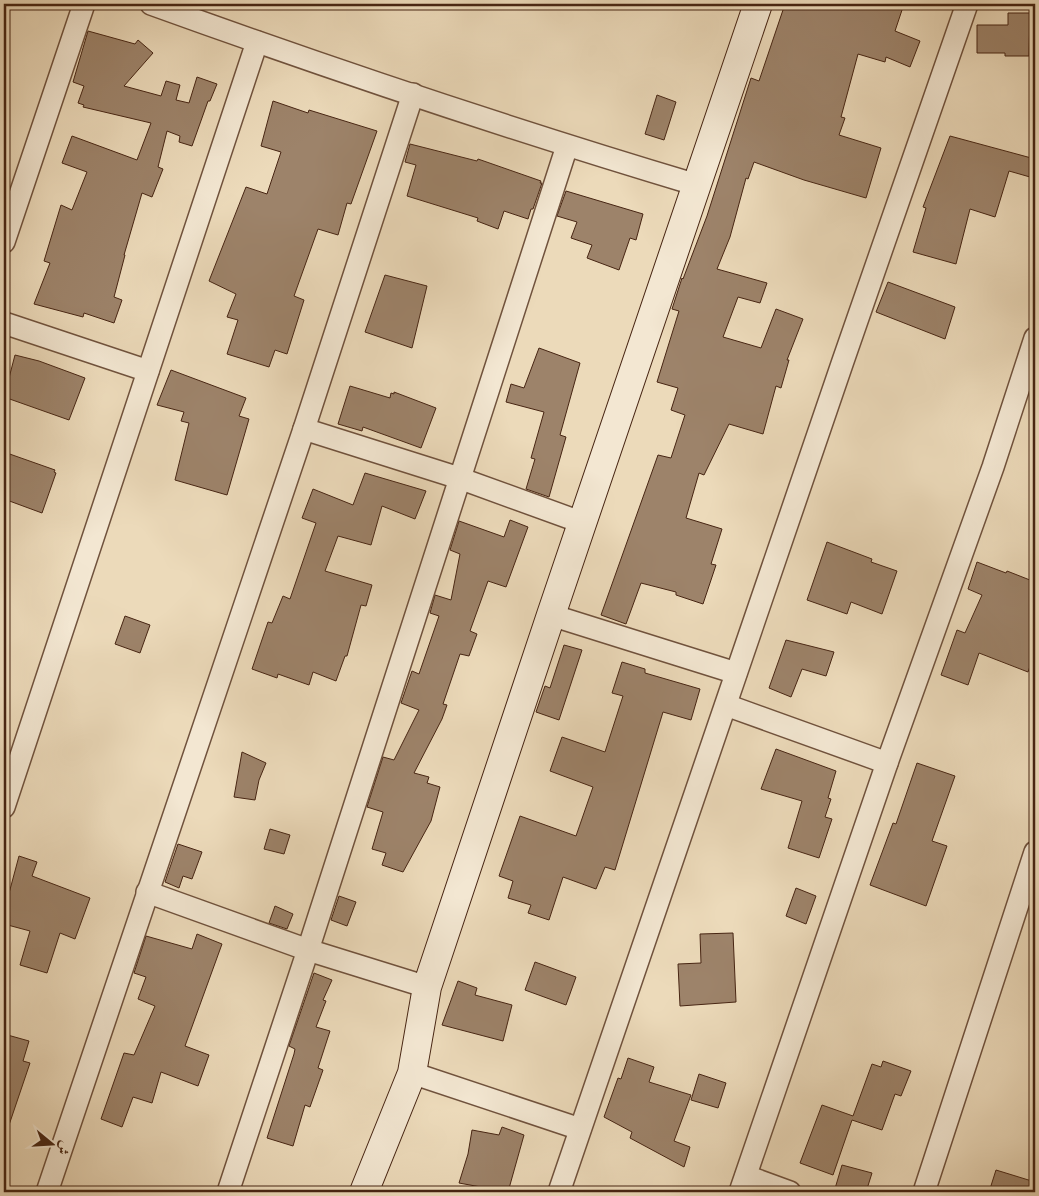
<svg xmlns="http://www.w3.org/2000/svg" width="1039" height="1196" font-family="'IM FELL Great Primer',Amiri,serif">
<rect width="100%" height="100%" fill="#ecdaba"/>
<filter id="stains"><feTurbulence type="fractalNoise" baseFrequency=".004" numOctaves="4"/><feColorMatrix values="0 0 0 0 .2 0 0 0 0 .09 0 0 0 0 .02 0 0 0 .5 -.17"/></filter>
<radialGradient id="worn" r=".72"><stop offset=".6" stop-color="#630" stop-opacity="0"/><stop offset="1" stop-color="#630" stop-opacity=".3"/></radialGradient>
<g fill="#9d836a" stroke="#472513">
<polygon points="785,4 904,4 895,31 920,41 910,67 886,57 885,62 858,54 841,117 845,118 839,135 881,148 866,198 804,180 754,162 748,179 746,178 730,237 717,269 767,283 760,303 738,297 723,337 761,348 776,309 803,319 787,360 789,360 781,388 776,386 763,434 729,424 704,475 699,473 686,518 722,529 711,564 716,565 703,604 676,595 676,592 641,583 626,624 601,615 658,455 671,458 685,415 671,410 678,388 657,382 679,311 672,309 682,278 683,279 707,216 751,78 759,81"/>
<polygon points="1008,13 1030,13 1029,56 1005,56 1005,53 977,53 977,25 1008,25"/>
<polygon points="88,31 135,44 138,40 153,53 124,86 161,96 166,81 180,85 176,100 189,103 197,77 217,84 210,101 208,101 192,146 179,142 180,136 167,131 158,167 163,169 152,197 142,193 124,255 125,255 114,297 122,300 114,323 84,313 83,317 34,304 50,263 44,261 61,205 72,210 87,172 62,163 72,136 137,160 151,123 83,107 84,105 78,103 84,86 73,82"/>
<polygon points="657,95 676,102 664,140 645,134"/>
<polygon points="273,101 308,113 309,110 377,131 351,204 347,203 338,235 318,229 294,296 304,300 287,354 275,350 269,367 227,354 238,320 227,317 236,294 209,281 246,187 267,194 281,152 261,146"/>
<polygon points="950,136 1035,159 1030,177 1009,171 995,217 970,209 956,264 913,252 926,208 923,207"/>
<polygon points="410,144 477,161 478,159 541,181 540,183 542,183 533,209 531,209 528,219 504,211 498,229 477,221 478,218 407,196 416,165 405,162"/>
<polygon points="566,191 643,214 636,240 630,238 619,270 587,258 592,245 571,238 577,222 557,216"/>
<polygon points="385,275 427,286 412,348 365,332"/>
<polygon points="888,282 955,307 945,339 876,312"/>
<polygon points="539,348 580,363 560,435 566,437 549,497 526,489 535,459 531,458 544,412 506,402 511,384 524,388"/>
<polygon points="15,355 39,361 85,378 69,420 4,397"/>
<polygon points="171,370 246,398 239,416 249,419 227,495 175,480 189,423 181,421 184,412 157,405"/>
<polygon points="350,386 390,398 391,393 394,394 394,392 436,408 421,448 363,427 362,431 338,424"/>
<polygon points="4,452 55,470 54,472 56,473 42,513 4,499"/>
<polygon points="365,473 426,491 415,519 382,506 371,545 338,536 325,571 372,585 366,606 361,605 347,656 345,656 336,681 313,672 309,685 278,674 277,678 252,669 268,622 272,623 283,596 290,599 316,523 302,518 313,489 353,505"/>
<polygon points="510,520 528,527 506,587 488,581 470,631 477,634 469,656 460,654 443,704 447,705 442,719 414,773 429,777 427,783 440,787 431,821 403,872 382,865 386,853 372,849 383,812 367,807 383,757 394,760 419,710 401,703 412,671 419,674 439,616 430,613 435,595 451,600 460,554 450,550 459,521 504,537"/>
<polygon points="827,542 872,559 871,562 897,571 882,614 851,602 847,614 807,600"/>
<polygon points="977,562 1006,573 1007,571 1035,582 1035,652 1028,672 979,653 968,685 941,675 957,630 965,633 982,595 968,589"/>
<polygon points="125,616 150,625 140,653 115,644"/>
<polygon points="786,640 834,652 826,676 802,669 791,697 769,688"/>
<polygon points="564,645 582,650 559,720 536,712 545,686 550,688"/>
<polygon points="622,662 645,669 645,673 700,689 691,720 663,712 615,870 605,867 596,889 563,877 549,920 528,913 531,905 508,898 513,881 499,876 520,816 576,836 593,787 550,771 562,737 605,752 623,696 612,693"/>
<polygon points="776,749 836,771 828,798 831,799 825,817 832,819 819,858 788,848 802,801 761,789"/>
<polygon points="242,752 266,763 259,780 255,800 234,797"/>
<polygon points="917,763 955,776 932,841 947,846 926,906 870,885 893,823 896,824"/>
<polygon points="270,829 290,835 284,854 264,849"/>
<polygon points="178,844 202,852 192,879 183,876 179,888 165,882"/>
<polygon points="19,856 37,862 32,876 90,898 75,939 60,933 47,973 20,965 30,931 4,924 4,912"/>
<polygon points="796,888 816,896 806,924 786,916"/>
<polygon points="339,896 356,902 347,926 331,920"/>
<polygon points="275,906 293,914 287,929 269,923"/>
<polygon points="733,933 736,1002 680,1006 678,964 701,963 700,934"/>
<polygon points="197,934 222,944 185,1046 209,1055 198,1086 161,1072 152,1103 133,1097 122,1127 101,1119 124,1053 134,1055 155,1006 138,999 146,977 134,973 146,936 192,949"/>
<polygon points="535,962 576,977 566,1005 525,990"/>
<polygon points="314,973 332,980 323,1000 326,1001 316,1027 330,1031 318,1068 323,1070 310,1107 305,1105 293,1146 267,1138 294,1054 295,1049 289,1046"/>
<polygon points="458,981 477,988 475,995 512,1005 503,1041 442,1025"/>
<polygon points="4,1034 29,1041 23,1061 30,1063 7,1131 4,1130"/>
<polygon points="628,1058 654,1067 649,1082 691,1095 674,1141 690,1147 684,1167 630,1138 632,1132 604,1117 618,1078 621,1079"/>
<polygon points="883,1061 911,1071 901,1096 895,1094 882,1130 852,1120 833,1175 800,1163 822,1105 853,1116 872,1064 881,1067"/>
<polygon points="699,1074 726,1083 718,1108 691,1100"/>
<polygon points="502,1127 524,1135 508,1192 459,1183 468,1154 472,1130 499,1135"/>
<polygon points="842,1165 872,1173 866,1192 834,1192"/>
<polygon points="996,1170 1035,1182 1035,1192 989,1192"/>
</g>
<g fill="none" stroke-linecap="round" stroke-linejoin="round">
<defs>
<g id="street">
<path d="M 151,4 C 331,69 513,130 697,185"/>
<polyline points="4,242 84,4"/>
<polyline points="4,323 148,371"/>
<polyline points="304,429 459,478 583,523"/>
<polyline points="551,615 736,673"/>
<polyline points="726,705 887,763"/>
<polyline points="4,807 257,42"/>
<polyline points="147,892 308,950 427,987"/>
<polyline points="412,1073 580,1129"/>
<polyline points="746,1176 790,1192"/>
<polyline points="47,1192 304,429 413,94"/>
<polyline points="228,1192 308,950 567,146"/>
<polyline points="559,1192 843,361 967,4"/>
<polyline points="740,1192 887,763 993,467 1035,338"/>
<polyline points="924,1192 1035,852"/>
</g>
<polyline id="secondary" points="364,1192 412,1073 427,987 551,615 758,4"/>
</defs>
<use href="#street" stroke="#70523d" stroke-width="24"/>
<use href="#secondary" stroke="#472513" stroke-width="30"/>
<use href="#street" stroke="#f3e7d2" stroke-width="21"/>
<use href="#secondary" stroke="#f3e7d2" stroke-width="28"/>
</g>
<rect width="1039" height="1196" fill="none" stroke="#ecdaba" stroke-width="20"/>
<rect x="5" y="5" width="1029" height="1186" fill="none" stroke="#472513" stroke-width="2.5"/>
<rect x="10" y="10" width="1019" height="1176" fill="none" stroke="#472513"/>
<g transform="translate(52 1144) rotate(108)" stroke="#f3e7d2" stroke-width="4" paint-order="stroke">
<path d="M0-4L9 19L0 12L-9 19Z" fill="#472513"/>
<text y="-8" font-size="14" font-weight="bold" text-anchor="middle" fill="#472513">ش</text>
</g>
<rect width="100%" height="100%" filter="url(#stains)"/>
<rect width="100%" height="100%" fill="url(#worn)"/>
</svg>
